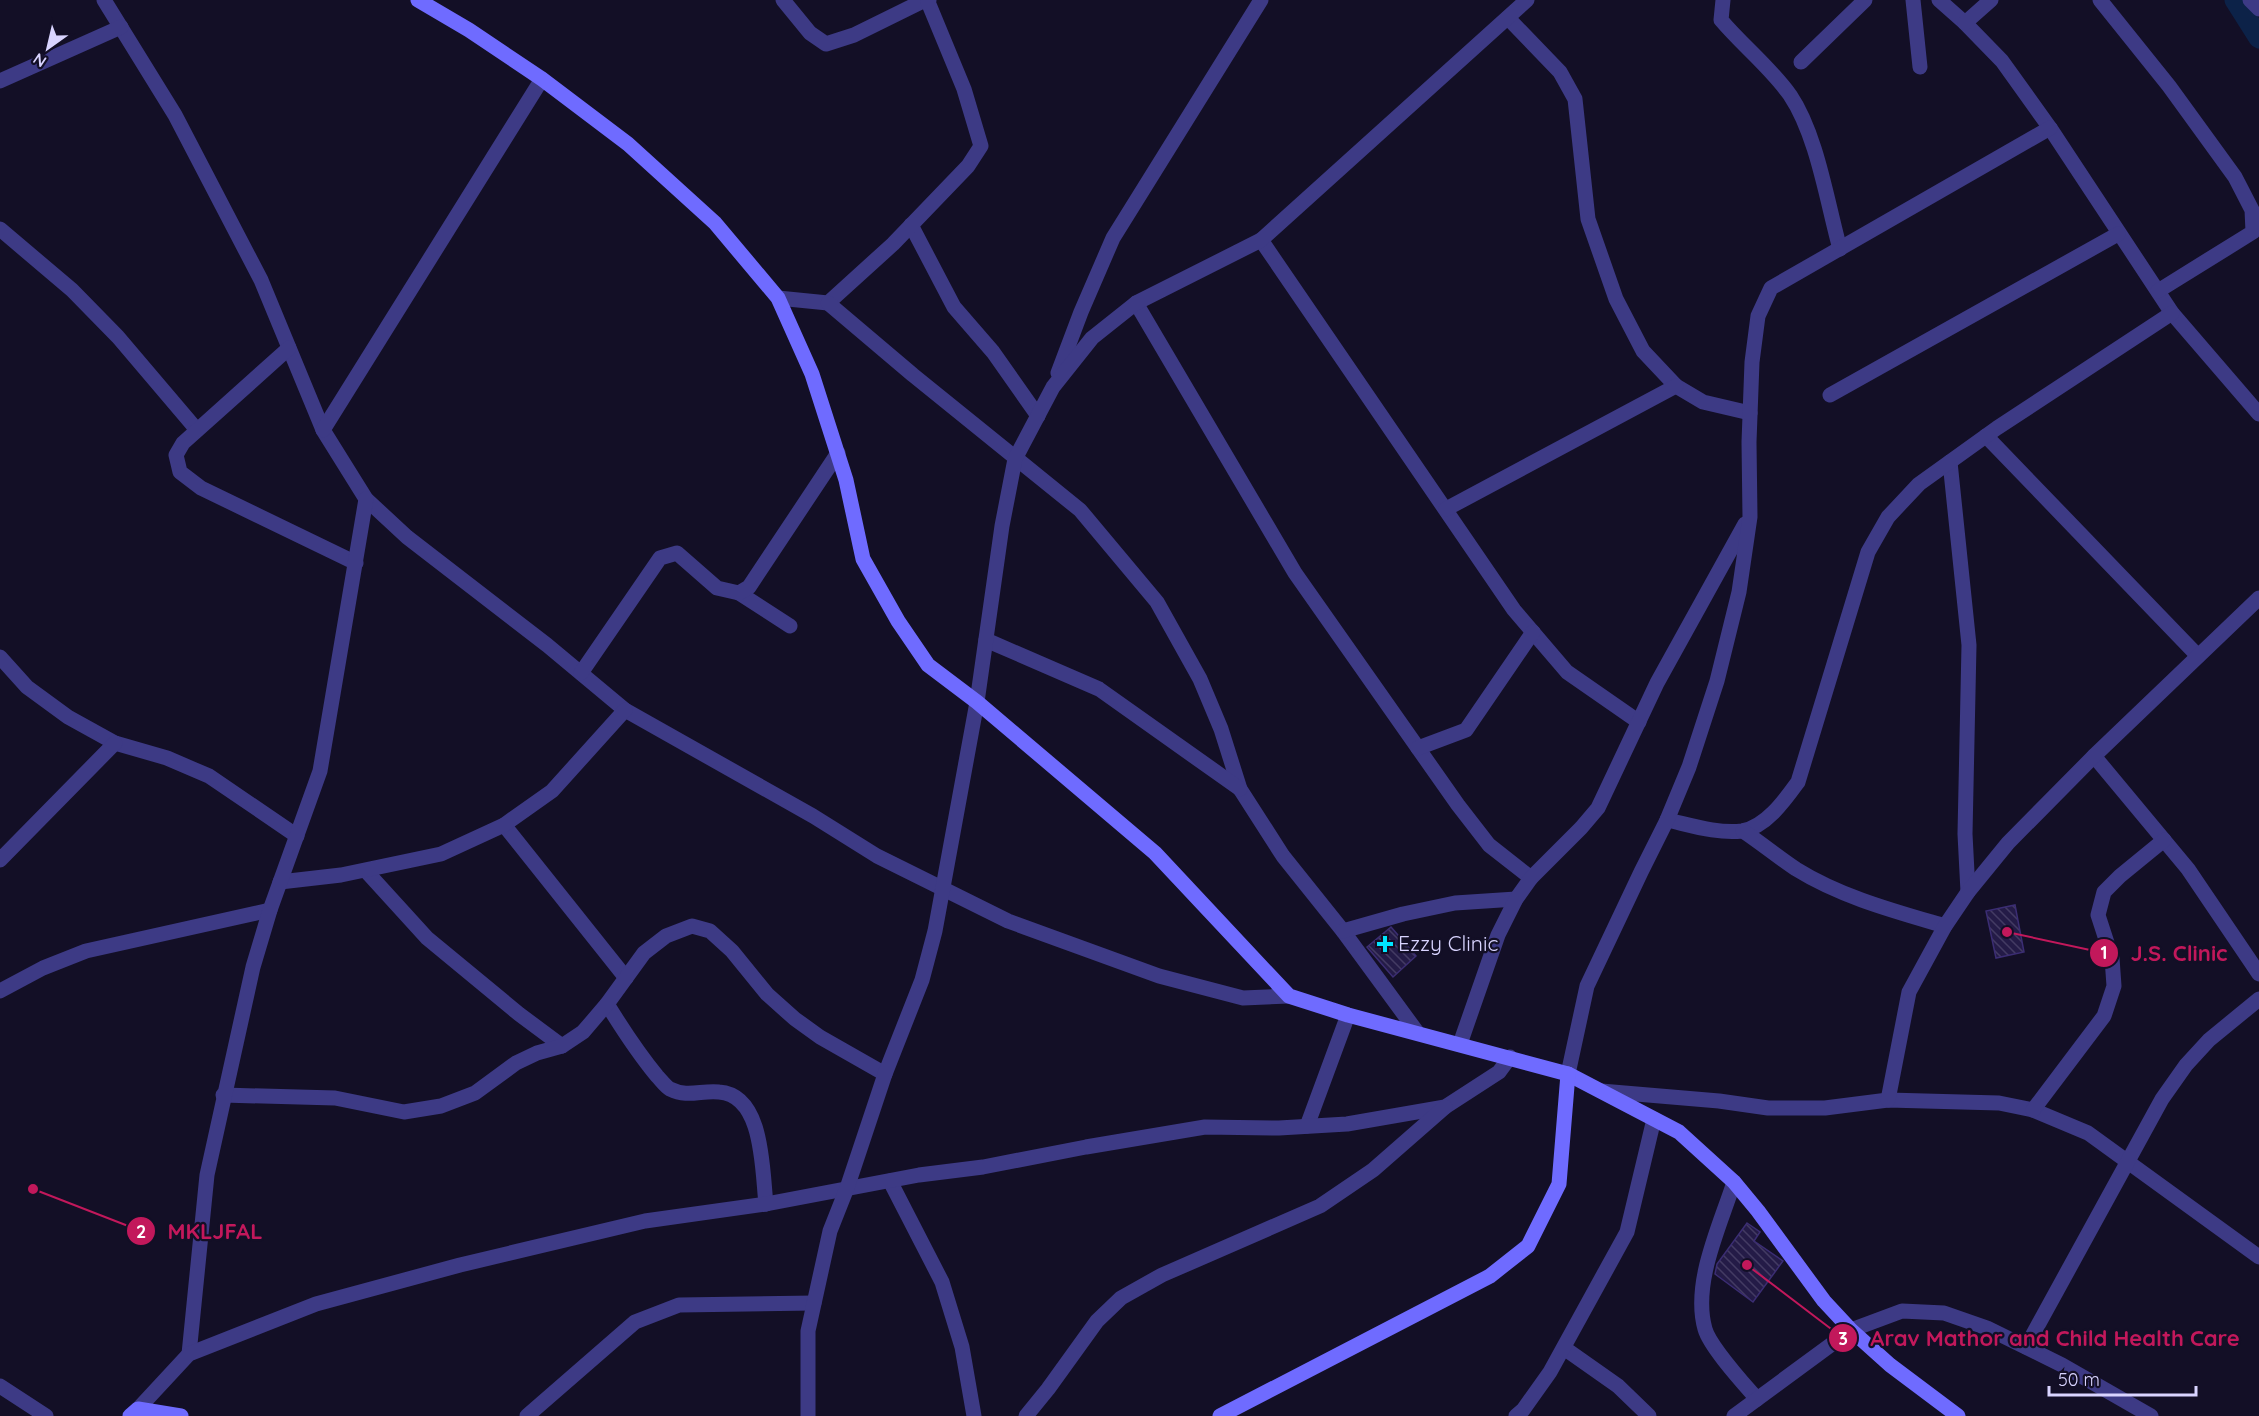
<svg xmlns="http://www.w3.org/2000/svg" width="2259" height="1416" font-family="Quicksand,sans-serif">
<defs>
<pattern id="building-back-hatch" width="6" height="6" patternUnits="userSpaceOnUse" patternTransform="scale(1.5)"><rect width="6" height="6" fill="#241b47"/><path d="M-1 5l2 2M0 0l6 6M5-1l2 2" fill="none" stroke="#433b63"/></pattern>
</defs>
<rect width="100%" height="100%" fill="#130f26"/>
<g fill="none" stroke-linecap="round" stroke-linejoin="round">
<polyline stroke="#0c2248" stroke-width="21" points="2235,0 2259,38"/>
</g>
<g fill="url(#building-back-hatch)" stroke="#3b2d73" stroke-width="1.5">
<polygon points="2015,905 2024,952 1996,958 1986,911"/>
<polygon points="1391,927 1416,956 1393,977 1367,947"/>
<polygon points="1747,1223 1760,1232 1754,1241 1783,1261 1753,1302 1715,1274 1717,1264"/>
</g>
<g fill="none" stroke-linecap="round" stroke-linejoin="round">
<g stroke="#3d3a85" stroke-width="15">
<polyline points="104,0 175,115 261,280 323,430 366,499 407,537 547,645 625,710 813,816 877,856 1008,921 1159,976 1243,998 1289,996"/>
<polyline points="783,0 810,33 826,44 854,35 925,0"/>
<path d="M 1723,0 L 1721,20 C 1743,46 1770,67 1790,95 C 1817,135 1827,202 1840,249"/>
<polyline points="1913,0 1920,67"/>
<polyline points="1939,0 1965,23 2002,61 2050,128 2172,313 2259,414"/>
<polyline points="2100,0 2169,86 2235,177 2252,210 2253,232 2158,291"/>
<polyline points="2250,0 2259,9"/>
<polyline points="1508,18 1560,72 1575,99 1588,219 1616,299 1643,351 1676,386 1703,402 1750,413"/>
<polyline points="1965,23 1991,0"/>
<polyline points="1801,62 1865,0"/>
<polyline points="0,81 121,27"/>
<polyline points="911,225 954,307 993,352 1038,416"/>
<polyline points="0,229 72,290 118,337 197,430"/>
<polyline points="1261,240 1514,610 1567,672 1639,722"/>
<polyline points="778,298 828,303 893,244 968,166 981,146 964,89 928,2 929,0"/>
<polyline points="828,303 913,375 1080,510 1157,602 1200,679 1221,729 1240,789 1283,856 1343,931 1417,1032"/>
<polyline points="1136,303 1295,573 1458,805 1489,845 1531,878"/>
<polyline points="289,348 183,443 176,455 180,472 201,488 356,563"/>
<polyline points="1058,373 1081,312 1113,238 1261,0"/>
<polyline points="1830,395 2118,234"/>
<polyline points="323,430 542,79"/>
<polyline points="1986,436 2198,656"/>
<polyline points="1950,462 1969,645 1965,834 1968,892"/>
<polyline points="1446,509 1676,386"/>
<polyline points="739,593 790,626"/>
<polyline points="986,640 1099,689 1240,789"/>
<polyline points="0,657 27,687 68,717 115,743 167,758 209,776 297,836"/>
<polyline points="581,673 660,558 677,553 717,588 739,593 749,587 838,453"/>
<polyline points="1418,748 1466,730 1533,632"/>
<polyline points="2094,756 2188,869 2259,974"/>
<path d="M 1667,820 C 1690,825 1718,834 1742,831 C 1766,827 1785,800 1798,782 L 1868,552 L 1888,517 L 1919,484 L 1997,428 L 2172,313"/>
<polyline points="504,825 626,978"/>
<path d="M 1743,831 C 1761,843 1778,857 1796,869 C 1841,897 1894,911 1945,926"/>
<polyline points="0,860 115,743"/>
<polyline points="366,871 427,938 519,1014 562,1046"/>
<polyline points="280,882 341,875 441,854 504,825 552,791 625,710"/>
<polyline points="1343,931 1403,914 1455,903 1516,899"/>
<polyline points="0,991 43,968 86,951 270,910"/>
<path d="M 607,1004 C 623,1030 638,1053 657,1076 C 661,1080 665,1086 670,1089 C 688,1098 701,1090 719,1092 C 764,1095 762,1170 766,1204"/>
<polyline points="1460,1044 1498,935 1516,899 1531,878 1581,828 1598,808 1657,683 1745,524"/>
<polyline points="1568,1074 1587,986 1641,872 1667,820 1689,767 1717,681 1739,592 1750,517 1749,442 1752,362 1758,316 1771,288 2050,128"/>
<polyline points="1601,1091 1719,1101 1768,1108 1825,1108 1888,1100 1999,1103 2033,1110 2088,1133 2259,1257"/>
<polyline points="223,1095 335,1098 404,1112 441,1106 475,1093 516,1063 537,1053 562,1046 583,1032 607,1004 644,953 666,936 692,926 710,931 732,951 767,994 795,1019 820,1037 885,1074"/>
<polyline points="1888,1100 1909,992 1945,926 1968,892 2008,843 2094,756 2259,598"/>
<polyline points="2033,1110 2104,1016 2114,986 2112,958 2098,915 2104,892 2120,876 2164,840"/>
<polyline points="1307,1126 1348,1015"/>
<polyline points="890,1181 942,1282 962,1347 974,1416"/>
<path d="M 1734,1182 C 1720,1226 1692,1283 1705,1329 C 1710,1347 1744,1384 1757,1399"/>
<polyline points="2026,1347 2162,1099 2186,1065 2209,1040 2259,999"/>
<polyline points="1564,1348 1618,1386 1649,1416"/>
<polyline points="189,1354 207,1175 253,967 270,910 320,771 366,499"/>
<polyline points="0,1386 46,1416"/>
<polyline points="138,1409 189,1354 316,1304 460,1265 645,1221 766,1204 919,1175 983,1167 1086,1147 1205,1127 1279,1128 1347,1124 1445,1107 1499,1072 1510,1057"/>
<polyline points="527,1416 635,1322 679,1305 814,1303"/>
<polyline points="808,1416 808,1331 830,1231 847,1188 885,1074 922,980 935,931 977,702 1002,526 1015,459 1053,387 1092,338 1136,303 1261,240 1527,0"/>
<polyline points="1026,1416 1048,1389 1097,1321 1121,1298 1162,1275 1320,1206 1373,1170 1445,1107"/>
<polyline points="1516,1416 1523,1410 1550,1372 1627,1232 1654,1119"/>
<polyline points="1734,1416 1851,1330 1902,1311 1944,1313 1987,1328 2062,1365 2151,1416"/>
</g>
<g stroke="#6f6bff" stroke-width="15">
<polyline points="418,0 469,30 542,79 628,144 715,223 778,298 812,374 846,480 863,559 898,621 928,665 977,702 1155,853 1289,996 1348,1015 1568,1074 1679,1132 1734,1182 1758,1211 1824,1301 1851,1330 1890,1365 1958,1416"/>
<polyline points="130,1416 138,1409 181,1416"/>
<polyline points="1220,1416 1490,1276 1528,1246 1559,1184 1568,1074"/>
</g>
</g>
<path fill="#00e5ff" stroke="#130f26" stroke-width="2" d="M1382 935h6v6h6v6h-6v6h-6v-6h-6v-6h6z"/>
<g text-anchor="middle" stroke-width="4.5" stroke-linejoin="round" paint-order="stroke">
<g font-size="21" fill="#d9d4ff" stroke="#130f26" text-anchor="start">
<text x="1398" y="951">Ezzy Clinic</text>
</g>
</g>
<path fill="none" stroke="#c2185b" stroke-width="2" d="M2007 932L2104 953M33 1189L141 1231M1747 1265L1843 1338"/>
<g fill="#c2185b" stroke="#130f26" stroke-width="2">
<circle cx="2007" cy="932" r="6"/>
<circle cx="33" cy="1189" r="6"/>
<circle cx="1747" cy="1265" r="6"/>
<circle cx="2104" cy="953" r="15"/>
<circle cx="141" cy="1231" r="15"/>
<circle cx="1843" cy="1338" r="15"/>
</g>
<g font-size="18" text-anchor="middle" font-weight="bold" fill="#fff">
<text x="2104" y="959">1</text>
<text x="141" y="1238">2</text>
<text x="1843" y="1345">3</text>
</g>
<g font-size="22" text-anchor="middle" font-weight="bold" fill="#c2185b" stroke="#130f26" stroke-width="4.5" stroke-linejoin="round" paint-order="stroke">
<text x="2179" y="961">J.S. Clinic</text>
<text x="215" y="1239">MKLJFAL</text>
<text x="2055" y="1346">Arav Mathor and Child Health Care</text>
</g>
<g transform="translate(48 48) rotate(214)" stroke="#130f26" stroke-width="4.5" paint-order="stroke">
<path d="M0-4.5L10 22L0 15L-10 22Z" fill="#d9d4ff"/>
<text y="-9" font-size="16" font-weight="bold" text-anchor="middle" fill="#d9d4ff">N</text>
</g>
<path d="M2049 1386v9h147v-9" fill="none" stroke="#d9d4ff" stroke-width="3"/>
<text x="2058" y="1386" font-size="18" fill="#d9d4ff" stroke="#130f26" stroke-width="4.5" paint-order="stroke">50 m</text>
</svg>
